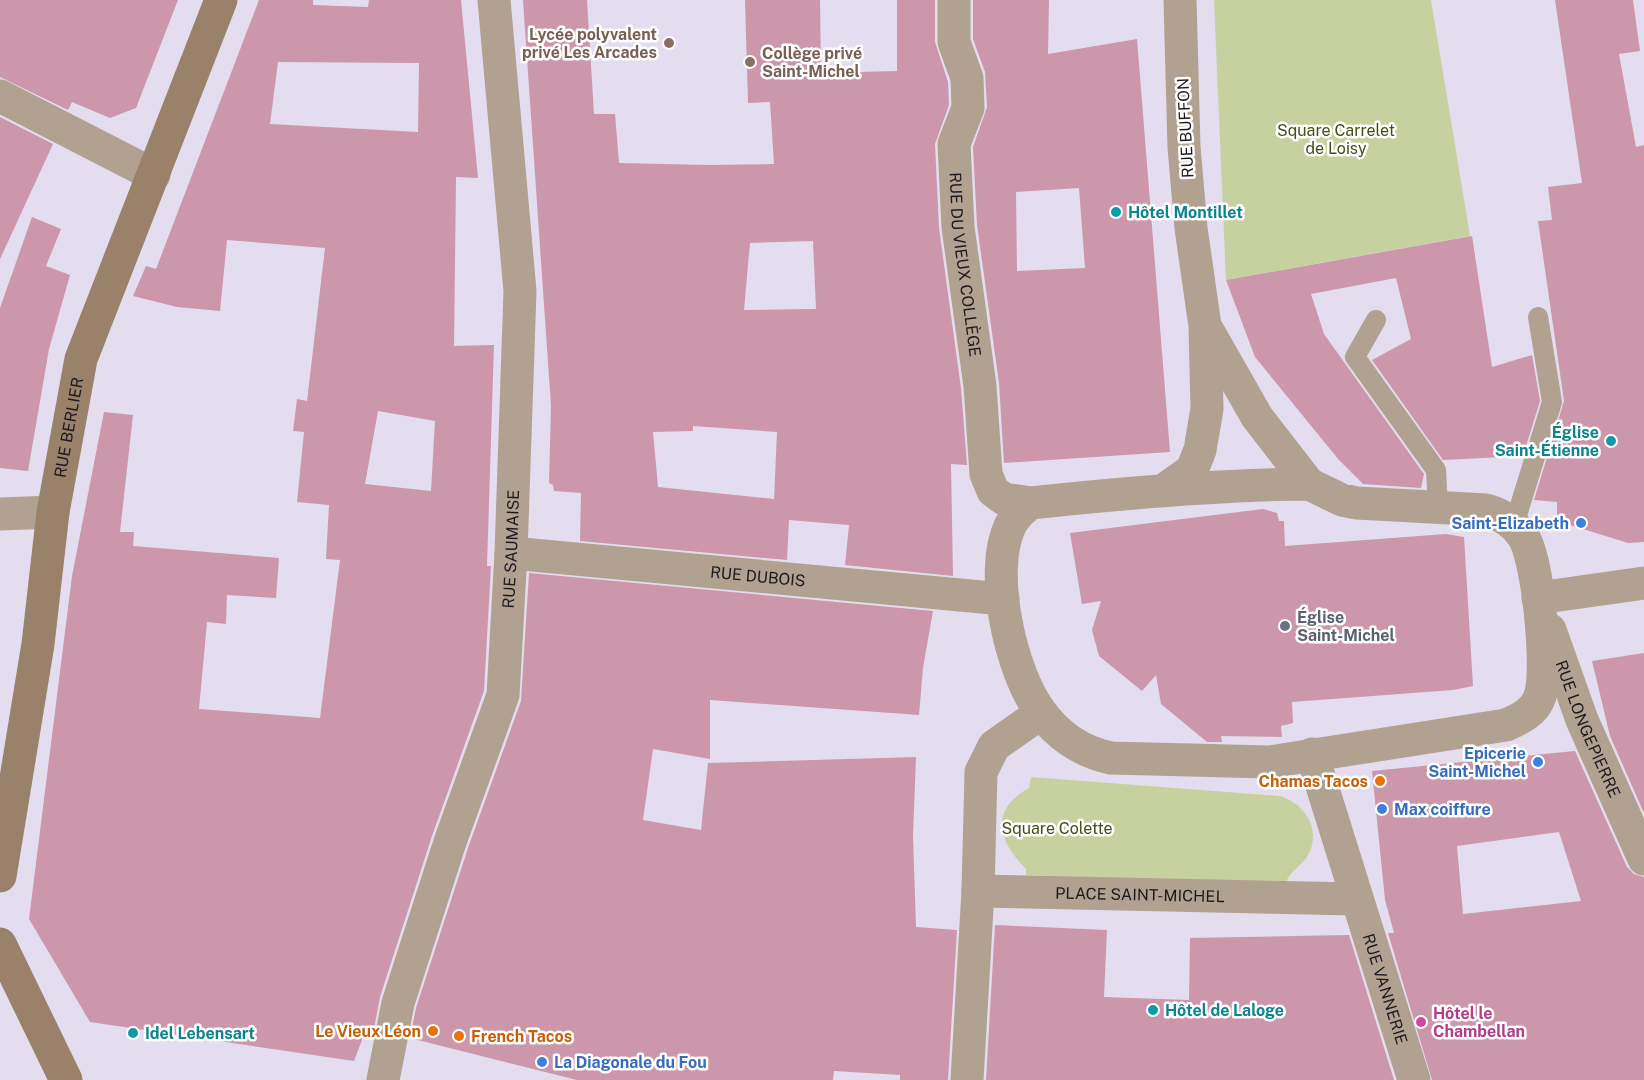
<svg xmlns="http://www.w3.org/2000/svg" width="1644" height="1080" font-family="'Public Sans',sans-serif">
<rect width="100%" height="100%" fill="#e3ddef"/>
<g fill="#c7d09f">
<polygon points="1214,0 1431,0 1470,236 1226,280"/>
<path d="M 1031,777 L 1280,796 C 1305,804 1322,830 1308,855 C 1302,866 1288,872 1286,884 L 1026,875 L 1026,869 C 998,841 989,810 1029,788 Z"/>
</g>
<g fill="#cc97aa" fill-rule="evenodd">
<polygon points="0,0 178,0 136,108 110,118 72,102 68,110 0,77"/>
<path d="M 259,0 L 313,0 L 313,5 L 368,7 L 369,0 L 461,0 L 478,178 L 456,177 L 454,346 L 494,345 L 487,566 L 491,566 L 484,691 L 432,836 L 380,997 L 374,1029 L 367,1027 L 354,1061 L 90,1022 L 29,919 L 72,576 L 104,412 L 133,415 L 120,532 L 134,532 L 133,546 L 279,558 L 276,598 L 227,595 L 226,624 L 207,622 L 199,709 L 320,718 L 340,560 L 326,559 L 329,505 L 297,502 L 304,432 L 293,431 L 297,399 L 307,401 L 325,248 L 227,240 L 220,311 L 177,307 L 133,296 L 146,266 L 156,269 ZM 278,62 L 419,63 L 418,132 L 270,124 ZM 378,411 L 435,421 L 431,491 L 365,484 Z"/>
<path d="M 523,0 L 587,0 L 594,114 L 615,114 L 619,163 L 709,165 L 774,164 L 770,102 L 748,103 L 745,0 L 820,0 L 821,73 L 897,71 L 897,0 L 935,0 L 935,42 L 948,82 L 949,105 L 935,144 L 939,228 L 961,388 L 967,465 L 951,464 L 953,576 L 845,565 L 849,525 L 789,520 L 787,560 L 580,541 L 581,493 L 554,491 L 553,485 L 549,483 L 551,406 ZM 813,241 L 816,309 L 744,310 L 750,243 ZM 693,426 L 777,432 L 774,499 L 658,487 L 653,432 L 693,431 Z"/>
<path d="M 973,0 L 1049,0 L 1048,54 L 1137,39 L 1170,452 L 1004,463 L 999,383 L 977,225 L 973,147 L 987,107 L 985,72 L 973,39 ZM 1079,188 L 1085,268 L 1017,271 L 1016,192 Z"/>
<polygon points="1555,0 1633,0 1640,51 1619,54 1636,147 1644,145 1644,542 1628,543 1557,521 1557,502 1534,500 1564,401 1538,221 1552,220 1548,187 1582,183"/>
<polygon points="0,117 53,144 0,259"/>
<polygon points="32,217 61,229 46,266 70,275 49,349 28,471 0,468 0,308"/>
<polygon points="1472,236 1492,367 1532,355 1540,401 1523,456 1443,460 1372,360 1411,339 1396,278 1311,294 1324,334 1424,474 1421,488 1363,484 1339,460 1255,357 1226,280"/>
<polygon points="1263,509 1277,513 1279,521 1284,521 1285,546 1446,534 1464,537 1473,686 1453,690 1292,702 1293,723 1281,726 1282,737 1221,736 1222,742 1207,742 1161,704 1156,675 1142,691 1099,656 1092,630 1101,601 1082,604 1070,533"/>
<polygon points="529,573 933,611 923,668 919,715 710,700 710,759 653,749 643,820 701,830 708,763 916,757 913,836 916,927 957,930 948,1080 900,1080 900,1075 834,1071 833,1080 577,1080 410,1038 416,1008 468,848 521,701"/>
<polygon points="1644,653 1644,813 1610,736 1592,661"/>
<path d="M 1575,751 L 1627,867 L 1634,874 L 1644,877 L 1644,1080 L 1432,1080 L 1388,933 L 1394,933 L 1385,900 L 1372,771 ZM 1559,832 L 1581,901 L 1463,914 L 1457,846 Z"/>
<polygon points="995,925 1107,930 1104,997 1189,1000 1190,938 1349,935 1394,1080 986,1080"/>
</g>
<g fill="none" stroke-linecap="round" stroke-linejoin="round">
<g stroke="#b1a190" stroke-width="20">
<polyline points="1376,320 1355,357 1436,470 1438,507"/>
<polyline points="1514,525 1552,402 1538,317"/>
</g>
<g stroke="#b1a190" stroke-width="33">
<path id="s1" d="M 954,0 L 954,42 L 967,78 L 968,108 L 954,144 L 958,227 L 980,386 L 986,474 L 993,491 L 1004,499 L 1031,503"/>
<polyline points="0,96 154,175"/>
<polyline points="1208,331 1257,417 1309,484"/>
<path d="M 1309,484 L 1342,500 L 1357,503 L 1486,510 C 1501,514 1514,523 1523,536 C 1538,558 1549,671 1540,696 C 1535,712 1520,719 1506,725 L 1269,762 L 1111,758 C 1082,752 1057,735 1040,711 C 1011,672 988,572 1010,526 C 1015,516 1022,509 1031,503 C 1124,493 1216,485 1309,484 Z"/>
<polyline points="1164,490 1192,470 1200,450 1207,409 1205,326 1191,228 1184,147 1180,0"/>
<polyline points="0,514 53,512"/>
<path id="s2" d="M 511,553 L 1003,599"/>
<polyline points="1538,598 1644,583"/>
<path id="s3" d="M 1550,630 L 1582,720 L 1644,859"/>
<path id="s4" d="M 1312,754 L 1414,1080"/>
<path id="s5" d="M 978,891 L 1357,899"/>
<path id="s6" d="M 383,1080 L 398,1003 L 450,842 L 503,695 L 511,553 L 520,291 L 494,0"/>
<polyline points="967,1080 978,891 981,772 994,746 1041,713"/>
</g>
<g stroke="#9a8169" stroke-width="33">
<path id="s7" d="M 0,876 L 38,644 L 53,512 L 81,359 L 221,0"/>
<polyline points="0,944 66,1080"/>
</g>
</g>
<g fill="#8d6e63" stroke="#fff" stroke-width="2">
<circle cx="669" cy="43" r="6"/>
<circle cx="750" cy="62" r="6"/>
</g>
<g fill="#0f9aa8" stroke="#fff" stroke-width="2">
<circle cx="1116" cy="212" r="6"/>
<circle cx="1611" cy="441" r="6"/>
<circle cx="1153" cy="1010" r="6"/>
<circle cx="133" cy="1033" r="6"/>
</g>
<g fill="#3f7fe0" stroke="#fff" stroke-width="2">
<circle cx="1581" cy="523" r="6"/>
<circle cx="1538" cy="762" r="6"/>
<circle cx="1382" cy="809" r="6"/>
<circle cx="542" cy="1062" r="6"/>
</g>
<circle fill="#6b7280" stroke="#fff" stroke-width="2" cx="1285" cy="626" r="6"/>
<g fill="#e8710a" stroke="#fff" stroke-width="2">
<circle cx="1380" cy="781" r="6"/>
<circle cx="433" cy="1031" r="6"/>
<circle cx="459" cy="1036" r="6"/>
</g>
<circle fill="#d1479c" stroke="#fff" stroke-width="2" cx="1421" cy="1022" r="6"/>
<g text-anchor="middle" stroke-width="5" stroke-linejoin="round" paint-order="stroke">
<g font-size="16" font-weight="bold" fill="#785e54" stroke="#fff" text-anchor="end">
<text x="657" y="40">Lycée polyvalent<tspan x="657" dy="18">privé Les Arcades</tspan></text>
<text x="762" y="59" text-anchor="start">Collège privé<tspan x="762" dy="18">Saint-Michel</tspan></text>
</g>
<g font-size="16" fill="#1c1a20" stroke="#fff">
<text transform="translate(1185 128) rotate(-93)" y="6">RUE BUFFON</text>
<text dy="6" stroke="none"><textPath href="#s1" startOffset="270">RUE DU VIEUX COLLÈGE</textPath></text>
<text dy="6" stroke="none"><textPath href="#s7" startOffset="454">RUE BERLIER</textPath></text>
<text dy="6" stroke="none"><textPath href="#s6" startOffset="550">RUE SAUMAISE</textPath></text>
<text dy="6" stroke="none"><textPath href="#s2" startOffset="248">RUE DUBOIS</textPath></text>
<text dy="6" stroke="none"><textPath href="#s3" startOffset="106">RUE LONGEPIERRE</textPath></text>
<text dy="6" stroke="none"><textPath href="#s5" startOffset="162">PLACE SAINT-MICHEL</textPath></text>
<text dy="6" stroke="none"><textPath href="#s4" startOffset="246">RUE VANNERIE</textPath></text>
</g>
<g font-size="16" fill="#474d14" stroke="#fff">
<text x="1336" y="136">Square Carrelet<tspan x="1336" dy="18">de Loisy</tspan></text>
<text x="1057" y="834">Square Colette</text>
</g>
<g font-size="16" font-weight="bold" fill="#0d838f" stroke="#fff" text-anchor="start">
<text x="1128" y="218">Hôtel Montillet</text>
<text x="1599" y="438" text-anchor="end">Église<tspan x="1599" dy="18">Saint-Étienne</tspan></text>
<text x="1165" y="1016">Hôtel de Laloge</text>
<text x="145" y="1039">Idel Lebensart</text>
</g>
<g font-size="16" font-weight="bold" fill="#366cbe" stroke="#fff" text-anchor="end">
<text x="1569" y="529">Saint-Elizabeth</text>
<text x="1526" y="759">Epicerie<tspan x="1526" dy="18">Saint-Michel</tspan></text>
<text x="1394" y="815" text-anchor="start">Max coiffure</text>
<text x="554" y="1068" text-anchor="start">La Diagonale du Fou</text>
</g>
<g font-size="16" font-weight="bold" fill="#5b616d" stroke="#fff" text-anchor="start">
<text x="1297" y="623">Église<tspan x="1297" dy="18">Saint-Michel</tspan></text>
</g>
<g font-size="16" font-weight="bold" fill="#c56008" stroke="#fff" text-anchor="end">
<text x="1368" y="787">Chamas Tacos</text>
<text x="421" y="1037">Le Vieux Léon</text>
<text x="471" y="1042" text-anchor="start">French Tacos</text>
</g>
<g font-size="16" font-weight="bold" fill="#b23c85" stroke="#fff" text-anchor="start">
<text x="1433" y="1019">Hôtel le<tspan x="1433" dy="18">Chambellan</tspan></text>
</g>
</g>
</svg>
